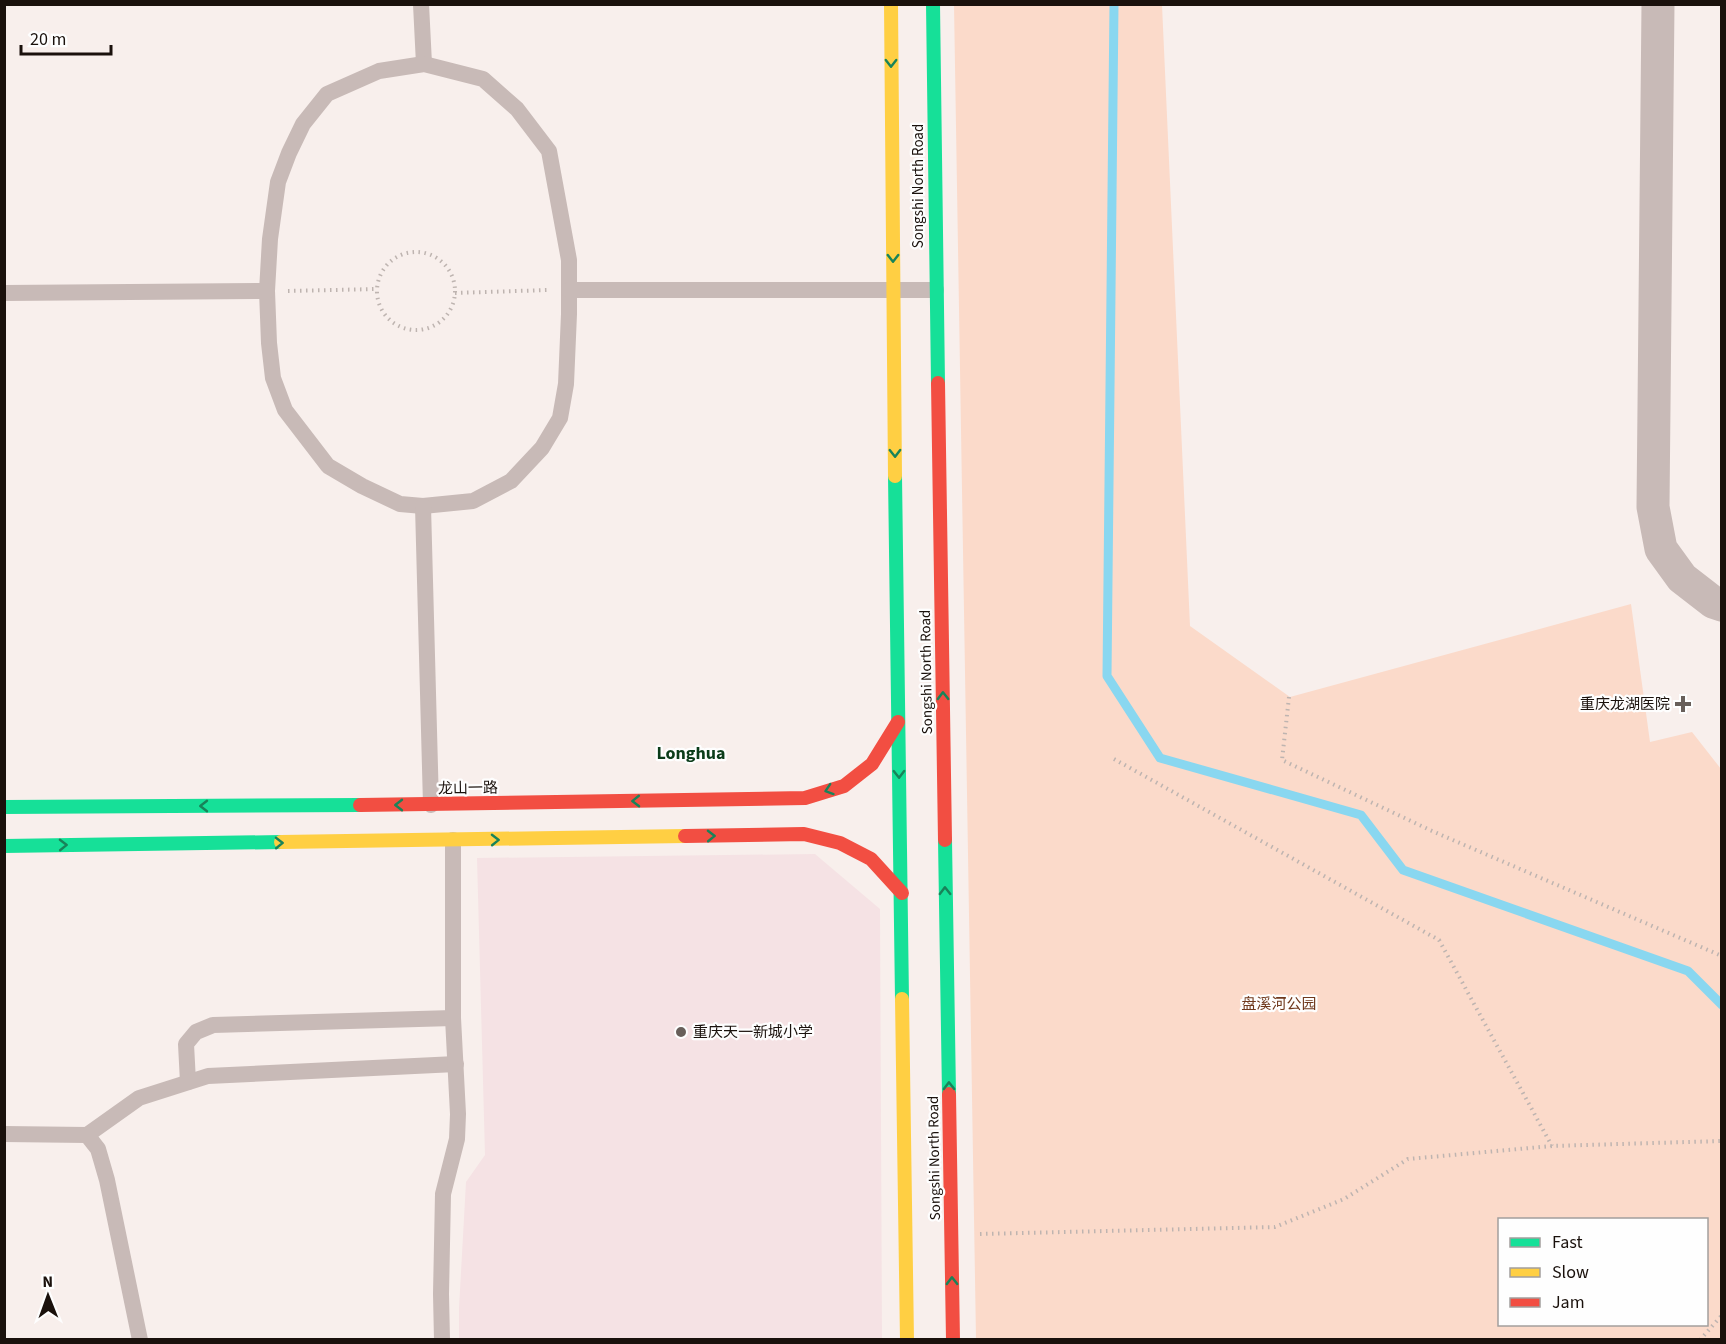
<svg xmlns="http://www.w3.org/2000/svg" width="1726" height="1344" font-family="'Source Sans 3','Noto Sans SC',sans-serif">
<rect width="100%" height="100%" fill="#f8efec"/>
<polygon fill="#f5e2e4" points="815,854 880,909 882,1339 459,1339 459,1308 466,1182 485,1155 477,858"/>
<path fill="#fbdaca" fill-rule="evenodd" d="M 954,5 L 1162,5 L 1190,626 L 1290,697 L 1631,604 L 1650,742 L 1692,732 L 1721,769 L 1721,1339 L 976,1339 ZM 1500,1220 L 1706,1220 L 1706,1324 L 1500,1324 Z"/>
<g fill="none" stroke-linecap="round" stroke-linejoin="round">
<polyline stroke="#89d7f0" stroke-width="9" points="1114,4 1107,676 1160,758 1361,815 1403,870 1688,971 1722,1005"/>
<g stroke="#beb4b0" stroke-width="4" stroke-dasharray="1.5 4.5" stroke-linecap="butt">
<circle cx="416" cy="291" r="39"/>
<polyline points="288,291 377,289"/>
<polyline points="455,293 548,290"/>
<polyline points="1289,697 1282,760 1432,831 1722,956"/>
<polyline points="1114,759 1439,940 1552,1146"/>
<polyline points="980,1234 1275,1227 1344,1199 1408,1159 1552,1146 1722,1141"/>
<polyline points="1700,1340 1722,1315"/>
</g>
<g stroke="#c8bab7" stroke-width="16">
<polyline points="421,4 424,64"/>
<polygon points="424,64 483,79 517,109 549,151 569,260 569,314 566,384 560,418 542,448 511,481 473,501 423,506 400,504 362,486 328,466 285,410 273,378 269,343 267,291 270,239 278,182 289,153 303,124 327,94 379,71"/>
<polyline points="569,290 936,290"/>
<polyline points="4,293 267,291"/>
<polyline points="423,506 431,805"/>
<polyline points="188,1082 186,1044 196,1032 213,1025 453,1018"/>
<polyline points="4,1134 87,1135 139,1098 208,1076 456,1064"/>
<polyline points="87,1135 98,1149 107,1180 140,1340"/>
<polyline points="442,1340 441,1294 443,1194 457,1139 458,1114 453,1018 453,840"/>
</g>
<polyline stroke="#c8bab7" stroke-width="33" points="1658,4 1653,507 1661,549 1682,578 1713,602 1722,605"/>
<g stroke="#16e098" stroke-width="14">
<polyline points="933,4 938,383"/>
<polyline points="895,476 902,999"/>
<polyline points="4,807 360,805"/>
<polyline points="945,840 949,1094"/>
<polyline points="4,846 281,842"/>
</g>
<g stroke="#ffcf43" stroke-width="14">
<polyline points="891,4 895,476"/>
<polyline points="281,842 685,836"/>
<polyline points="902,999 907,1340"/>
</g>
<g stroke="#f24e42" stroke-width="14">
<polyline points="938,383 945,840"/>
<polyline points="360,805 805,798 844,786 872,764 898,722"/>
<polyline points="685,836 804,834 840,843 871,859 902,893"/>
<polyline points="949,1094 953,1340"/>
</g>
</g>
<defs><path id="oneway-chevron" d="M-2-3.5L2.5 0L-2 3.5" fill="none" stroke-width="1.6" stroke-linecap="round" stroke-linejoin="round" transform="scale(1.5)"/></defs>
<g stroke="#188359">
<use href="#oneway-chevron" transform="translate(891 63) rotate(90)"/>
<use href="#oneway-chevron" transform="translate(893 258) rotate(90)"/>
<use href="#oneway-chevron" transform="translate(895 453) rotate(89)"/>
<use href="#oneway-chevron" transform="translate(943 696) rotate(-91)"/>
<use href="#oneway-chevron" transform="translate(899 774) rotate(89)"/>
<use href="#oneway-chevron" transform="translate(829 790) rotate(162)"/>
<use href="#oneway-chevron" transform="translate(636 801) rotate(179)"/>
<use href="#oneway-chevron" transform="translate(399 805) rotate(180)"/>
<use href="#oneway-chevron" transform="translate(204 806) rotate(180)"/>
<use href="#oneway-chevron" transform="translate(711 836) rotate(-1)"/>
<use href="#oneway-chevron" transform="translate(495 840) rotate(-1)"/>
<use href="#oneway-chevron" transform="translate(279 843) rotate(-1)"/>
<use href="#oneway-chevron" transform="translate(63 845) rotate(-1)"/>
<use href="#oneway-chevron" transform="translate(945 891) rotate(-91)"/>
<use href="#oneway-chevron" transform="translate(949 1086) rotate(-91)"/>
<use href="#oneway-chevron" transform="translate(952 1281) rotate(-91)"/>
</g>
<g fill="#685f5a" stroke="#fefefe" stroke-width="2">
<path d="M1680 695h6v6h6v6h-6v6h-6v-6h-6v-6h6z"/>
<circle cx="681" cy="1032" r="6"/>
</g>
<g text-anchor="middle" stroke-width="4.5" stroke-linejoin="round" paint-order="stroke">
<g font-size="15" fill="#1a110c" stroke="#fefefe">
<text transform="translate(918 186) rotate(-90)" y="5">Songshi North Road</text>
<text transform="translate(926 672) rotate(-91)" y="5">Songshi North Road</text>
<text transform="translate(468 788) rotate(-1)" y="5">龙山一路</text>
<text transform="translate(934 1158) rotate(-91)" y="5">Songshi North Road</text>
</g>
<g font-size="15" fill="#1a110c" stroke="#fefefe" text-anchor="end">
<text x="1670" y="709">重庆龙湖医院</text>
<text x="693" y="1037" text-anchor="start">重庆天一新城小学</text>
</g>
<g font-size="15" fill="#6f381c" stroke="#fefefe">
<text x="1279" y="1009">盘溪河公园</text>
</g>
<g font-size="18" font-weight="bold" fill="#0b3c19" stroke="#fefefe">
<text x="691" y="759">Longhua</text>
</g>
</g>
<rect width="1726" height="1344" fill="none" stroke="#1a110c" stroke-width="12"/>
<rect x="1498" y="1218" width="210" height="108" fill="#fefefe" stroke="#a39f9d" stroke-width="1.5"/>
<rect x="1510" y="1238" width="30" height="9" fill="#16e098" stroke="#a39f9d" stroke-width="1.5"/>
<text x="1552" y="1248" font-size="18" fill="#1a110c">Fast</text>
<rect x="1510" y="1268" width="30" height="9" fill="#ffcf43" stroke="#a39f9d" stroke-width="1.5"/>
<text x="1552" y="1278" font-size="18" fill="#1a110c">Slow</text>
<rect x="1510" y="1298" width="30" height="9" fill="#f24e42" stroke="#a39f9d" stroke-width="1.5"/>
<text x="1552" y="1308" font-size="18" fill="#1a110c">Jam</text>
<g transform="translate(48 1296) rotate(359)" stroke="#fefefe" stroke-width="4.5" paint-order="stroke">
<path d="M0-4.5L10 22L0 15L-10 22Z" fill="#1a110c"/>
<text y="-9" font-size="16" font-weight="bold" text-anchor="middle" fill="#1a110c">N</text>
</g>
<path d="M21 45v9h90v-9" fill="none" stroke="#1a110c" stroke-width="3"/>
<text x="30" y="45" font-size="18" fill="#1a110c" stroke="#fefefe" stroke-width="4.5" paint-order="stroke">20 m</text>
</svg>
